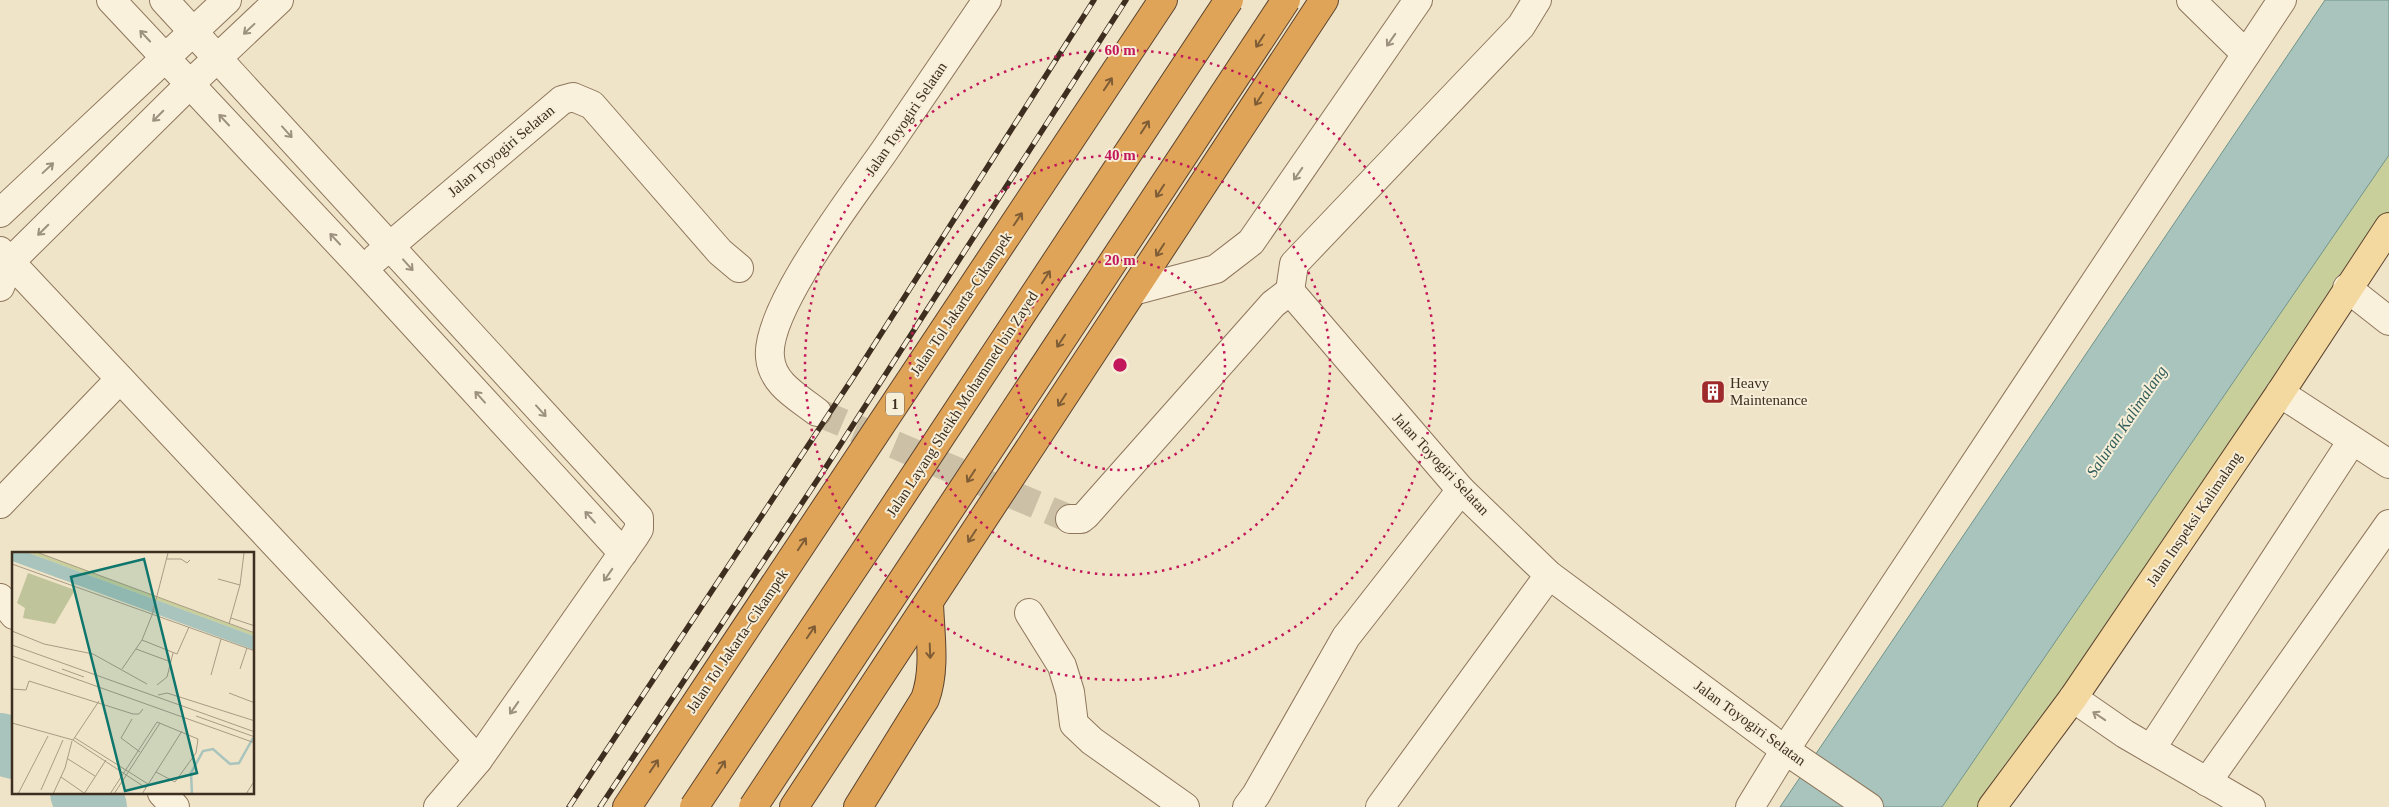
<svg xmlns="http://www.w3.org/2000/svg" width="2389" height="807" font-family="'Times New Roman',serif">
<rect width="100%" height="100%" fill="#f0e4c8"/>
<polygon fill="#c9cf9b" points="2389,155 2389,227 1992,807 1942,807"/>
<polygon fill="#a9c4bc" stroke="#6f938a" points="2325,0 2389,0 2389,155 1942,807 1780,807"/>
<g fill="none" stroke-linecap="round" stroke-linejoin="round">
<g stroke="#a9c4bc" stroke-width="62">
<polyline points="0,744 14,748"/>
<polyline points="81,793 96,807"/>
</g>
<polyline stroke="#ccc0a6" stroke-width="28" stroke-dasharray="28 14" stroke-linecap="butt" points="817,412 1070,519"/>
<defs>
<g id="minor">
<polyline points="111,0 364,270 623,553"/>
<polyline points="164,0 639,518 639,529 634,537 478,760 438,807"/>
<polyline points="2191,0 2246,54"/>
<polyline points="0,213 227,0"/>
<polyline points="0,251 478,760"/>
<polyline points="376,258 562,100 573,97 592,105 720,252 739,268"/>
<polyline points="0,287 10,262 190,84 279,0"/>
<polyline points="2347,288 2389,321"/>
<polyline points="1133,291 1216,269 1251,242 1418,0"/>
<polyline points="1290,291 1461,490 1549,575 1785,750 1869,807"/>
<polyline points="1290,291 1294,264 1521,26 1537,0"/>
<polyline points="2280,393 2389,464"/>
<path d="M 817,412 C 798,397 772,384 770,357 C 765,309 856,192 885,150 C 919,100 953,50 987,0"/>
<polyline points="0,504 120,379"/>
<polyline points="1070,519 1081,519 1086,515 1273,304 1290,291"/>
<polyline points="0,598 14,615"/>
<polyline points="1029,613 1062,666 1070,692 1074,724 1092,741 1185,807"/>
<polyline points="2073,698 2125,734 2251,807"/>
<polyline points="2151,749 2352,441"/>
<polyline points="2207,782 2389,524"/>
<polyline points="162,793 175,807"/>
<polyline points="1247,807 1256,795 1346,637 1461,490"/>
<polyline points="1380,807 1549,575"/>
<polyline points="1750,807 1785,750 2282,0"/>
</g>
<polyline id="major" points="1992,807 2073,698 2280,393 2389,227"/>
<g id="highway">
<polyline points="627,807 1163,0"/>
<polyline points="794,807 1324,0"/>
<path d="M 858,807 L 925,699 C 936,670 930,634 929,603"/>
</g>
</defs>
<use href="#minor" stroke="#8d765c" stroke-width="30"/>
<use href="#major" stroke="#5b4430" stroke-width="30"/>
<use href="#highway" stroke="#5b4430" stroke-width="30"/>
<use href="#minor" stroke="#faf1dc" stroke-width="28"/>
<use href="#major" stroke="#f3d9a0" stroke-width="28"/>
<use href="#highway" stroke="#e0a458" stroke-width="28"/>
<defs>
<g id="rail">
<polyline points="569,807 858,370 1094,0"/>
<polyline points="600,807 826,467 1126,0"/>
</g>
</defs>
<use href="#rail" stroke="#3d2e20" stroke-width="5.5"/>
<use href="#rail" stroke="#f7eed8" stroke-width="4" stroke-dasharray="11" stroke-linecap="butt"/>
<defs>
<g id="highway-bridge">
<polyline points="694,807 865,551 1229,0"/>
<polyline points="753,807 1286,0"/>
</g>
</defs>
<use href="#highway-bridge" stroke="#5b4430" stroke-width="30" stroke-linecap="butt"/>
<use href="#highway-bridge" stroke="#e0a458" stroke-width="28"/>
</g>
<defs><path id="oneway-shaft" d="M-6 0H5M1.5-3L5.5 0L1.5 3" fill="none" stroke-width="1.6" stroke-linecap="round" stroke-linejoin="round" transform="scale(1.25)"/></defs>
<g stroke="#9c907e">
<use href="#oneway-shaft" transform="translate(249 29) rotate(137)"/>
<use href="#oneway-shaft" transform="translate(145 36) rotate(-133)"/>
<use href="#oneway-shaft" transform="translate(1391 40) rotate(125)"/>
<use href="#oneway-shaft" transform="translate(158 116) rotate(135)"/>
<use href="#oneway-shaft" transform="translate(224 120) rotate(-133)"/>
<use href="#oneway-shaft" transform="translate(287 132) rotate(48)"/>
<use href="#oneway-shaft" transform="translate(48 168) rotate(-43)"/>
<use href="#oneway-shaft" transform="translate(1298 174) rotate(125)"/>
<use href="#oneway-shaft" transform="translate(43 230) rotate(135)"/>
<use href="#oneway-shaft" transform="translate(335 239) rotate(-133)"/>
<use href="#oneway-shaft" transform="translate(408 265) rotate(48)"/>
<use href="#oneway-shaft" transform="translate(480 397) rotate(-132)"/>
<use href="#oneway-shaft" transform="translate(541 411) rotate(48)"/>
<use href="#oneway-shaft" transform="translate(590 517) rotate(-132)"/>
<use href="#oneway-shaft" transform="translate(608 575) rotate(125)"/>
<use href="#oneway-shaft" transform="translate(514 708) rotate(125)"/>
<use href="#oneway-shaft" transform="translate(2099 716) rotate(-146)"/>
</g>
<g stroke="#7e5d36">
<use href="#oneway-shaft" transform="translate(1260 41) rotate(123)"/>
<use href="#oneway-shaft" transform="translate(1108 84) rotate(-56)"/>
<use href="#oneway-shaft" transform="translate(1259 99) rotate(123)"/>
<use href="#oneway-shaft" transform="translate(1145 127) rotate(-57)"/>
<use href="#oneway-shaft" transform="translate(1160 191) rotate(123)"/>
<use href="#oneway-shaft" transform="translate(1018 219) rotate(-56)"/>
<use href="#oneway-shaft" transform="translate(1160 250) rotate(123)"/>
<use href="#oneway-shaft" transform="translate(1046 277) rotate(-57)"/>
<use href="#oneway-shaft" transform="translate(1061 341) rotate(123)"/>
<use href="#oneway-shaft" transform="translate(1062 400) rotate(123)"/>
<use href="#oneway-shaft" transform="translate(971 476) rotate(123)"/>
<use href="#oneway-shaft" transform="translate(972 536) rotate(123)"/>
<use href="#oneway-shaft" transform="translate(802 544) rotate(-56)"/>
<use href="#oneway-shaft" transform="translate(811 632) rotate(-56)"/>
<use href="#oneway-shaft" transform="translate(930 651) rotate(88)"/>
<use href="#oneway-shaft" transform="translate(654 766) rotate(-56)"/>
<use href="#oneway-shaft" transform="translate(721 767) rotate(-56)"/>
</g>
<g fill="none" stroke="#c2185b" stroke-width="2.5" stroke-dasharray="2.5 5">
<circle cx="1120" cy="365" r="105"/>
<circle cx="1120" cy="365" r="210"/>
<circle cx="1120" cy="365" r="315"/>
</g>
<defs>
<symbol id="building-square" viewBox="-11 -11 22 22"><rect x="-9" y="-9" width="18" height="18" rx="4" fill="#9e2a2b" stroke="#f7eed8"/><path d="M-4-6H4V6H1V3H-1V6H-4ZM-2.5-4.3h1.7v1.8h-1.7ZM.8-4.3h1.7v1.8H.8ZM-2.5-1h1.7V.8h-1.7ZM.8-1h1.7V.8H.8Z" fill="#fff"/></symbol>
</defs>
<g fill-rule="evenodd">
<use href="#building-square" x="1699" y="378" width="28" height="28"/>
</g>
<g text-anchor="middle" stroke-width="4" stroke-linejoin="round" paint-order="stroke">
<rect fill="#f7eed8" stroke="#756857" stroke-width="1" x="886" y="392.5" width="18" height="23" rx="4"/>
<g font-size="14" font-weight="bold" fill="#3d2e20">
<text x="895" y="409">1</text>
</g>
<g font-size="15" fill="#3d2e20" stroke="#f7eed8">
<text transform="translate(906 119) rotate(-56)" y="5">Jalan Toyogiri Selatan</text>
<text transform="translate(501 151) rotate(-40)" y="5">Jalan Toyogiri Selatan</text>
<text transform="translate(961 304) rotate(-56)" y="5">Jalan Tol Jakarta–Cikampek</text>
<text transform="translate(962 404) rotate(-57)" y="5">Jalan Layang Sheikh Mohammed bin Zayed</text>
<text transform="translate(1441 464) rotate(47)" y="5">Jalan Toyogiri Selatan</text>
<text transform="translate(2194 519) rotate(-56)" y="5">Jalan Inspeksi Kalimalang</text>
<text transform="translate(737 641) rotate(-56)" y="5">Jalan Tol Jakarta–Cikampek</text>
<text transform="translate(1750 723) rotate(36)" y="5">Jalan Toyogiri Selatan</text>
</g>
<g font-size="15" fill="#3d2e20" stroke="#f7eed8" text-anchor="start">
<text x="1730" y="388">Heavy<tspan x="1730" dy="17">Maintenance</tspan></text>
</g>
<g font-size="16" font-style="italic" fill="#2f5d5a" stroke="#f7eed8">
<text transform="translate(2126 421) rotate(-56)" y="6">Saluran Kalimalang</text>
</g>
</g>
<g transform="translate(12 552)">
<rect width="242" height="242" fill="#f0e4c8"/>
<path d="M 17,1 L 27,1 L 242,81 L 242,84 Z" fill="#c9cf9b"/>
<path d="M 16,21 L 63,38 L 43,72 L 11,66 L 13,56 L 5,51 Z" fill="#bfc49a"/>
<path d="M 0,1 L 17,1 L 242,84 L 242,98 L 0,9 Z" fill="#a9c4bc"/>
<path fill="none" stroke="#a9c4bc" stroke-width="2.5" d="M 180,242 L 179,221 L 191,199 L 201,197 L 218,212 L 227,211 L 241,186"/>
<path fill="none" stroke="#a89b85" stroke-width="1" d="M 27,1 L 243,81M 155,7 L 169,7 L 175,11 L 178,8M 0,12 L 243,99M 206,27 L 228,33M 219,66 L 243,74M 217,72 L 228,33 L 232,1M 0,79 L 32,92 L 81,102 L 135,132M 130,88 L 165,102 L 177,75M 0,93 L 243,180M 124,97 L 159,110M 0,104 L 243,191M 50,117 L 72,125M 110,117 L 130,88 L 140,63 L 156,1M 228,117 L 235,96M 199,123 L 209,87M 145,133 L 155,125 L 161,101M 0,137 L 14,138 L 17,129 L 121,162 L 127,162 L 131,157M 217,141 L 243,151M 146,143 L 155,141 L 243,169M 184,164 L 243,185M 120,167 L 109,186 L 128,200M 0,171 L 61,188 L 87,149M 63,186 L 136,232M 61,188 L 134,236M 56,207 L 83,224M 49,225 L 72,241M 29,238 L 51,188M 6,242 L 36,184M 41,242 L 53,216 L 60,189M 72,242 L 94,208M 98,242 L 145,170 L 186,187 L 184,201 L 163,230 L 144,220M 102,242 L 148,171M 130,242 L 170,179M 234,242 L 243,228"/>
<path fill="#0f766e" fill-opacity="0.15" stroke="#0f766e" stroke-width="2.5" d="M 132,7 L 185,221 L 113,239 L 59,25 Z"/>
<rect width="242" height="242" fill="none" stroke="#3d2e20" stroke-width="2.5"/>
</g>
<circle cx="1120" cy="365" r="8" fill="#c2185b" stroke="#f7eed8" stroke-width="2.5"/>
<g font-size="15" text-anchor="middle" font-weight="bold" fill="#c2185b" stroke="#f7eed8" stroke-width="4" stroke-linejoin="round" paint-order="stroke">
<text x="1120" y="55">60 m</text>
<text x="1120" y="160">40 m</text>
<text x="1120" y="265">20 m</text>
</g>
</svg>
